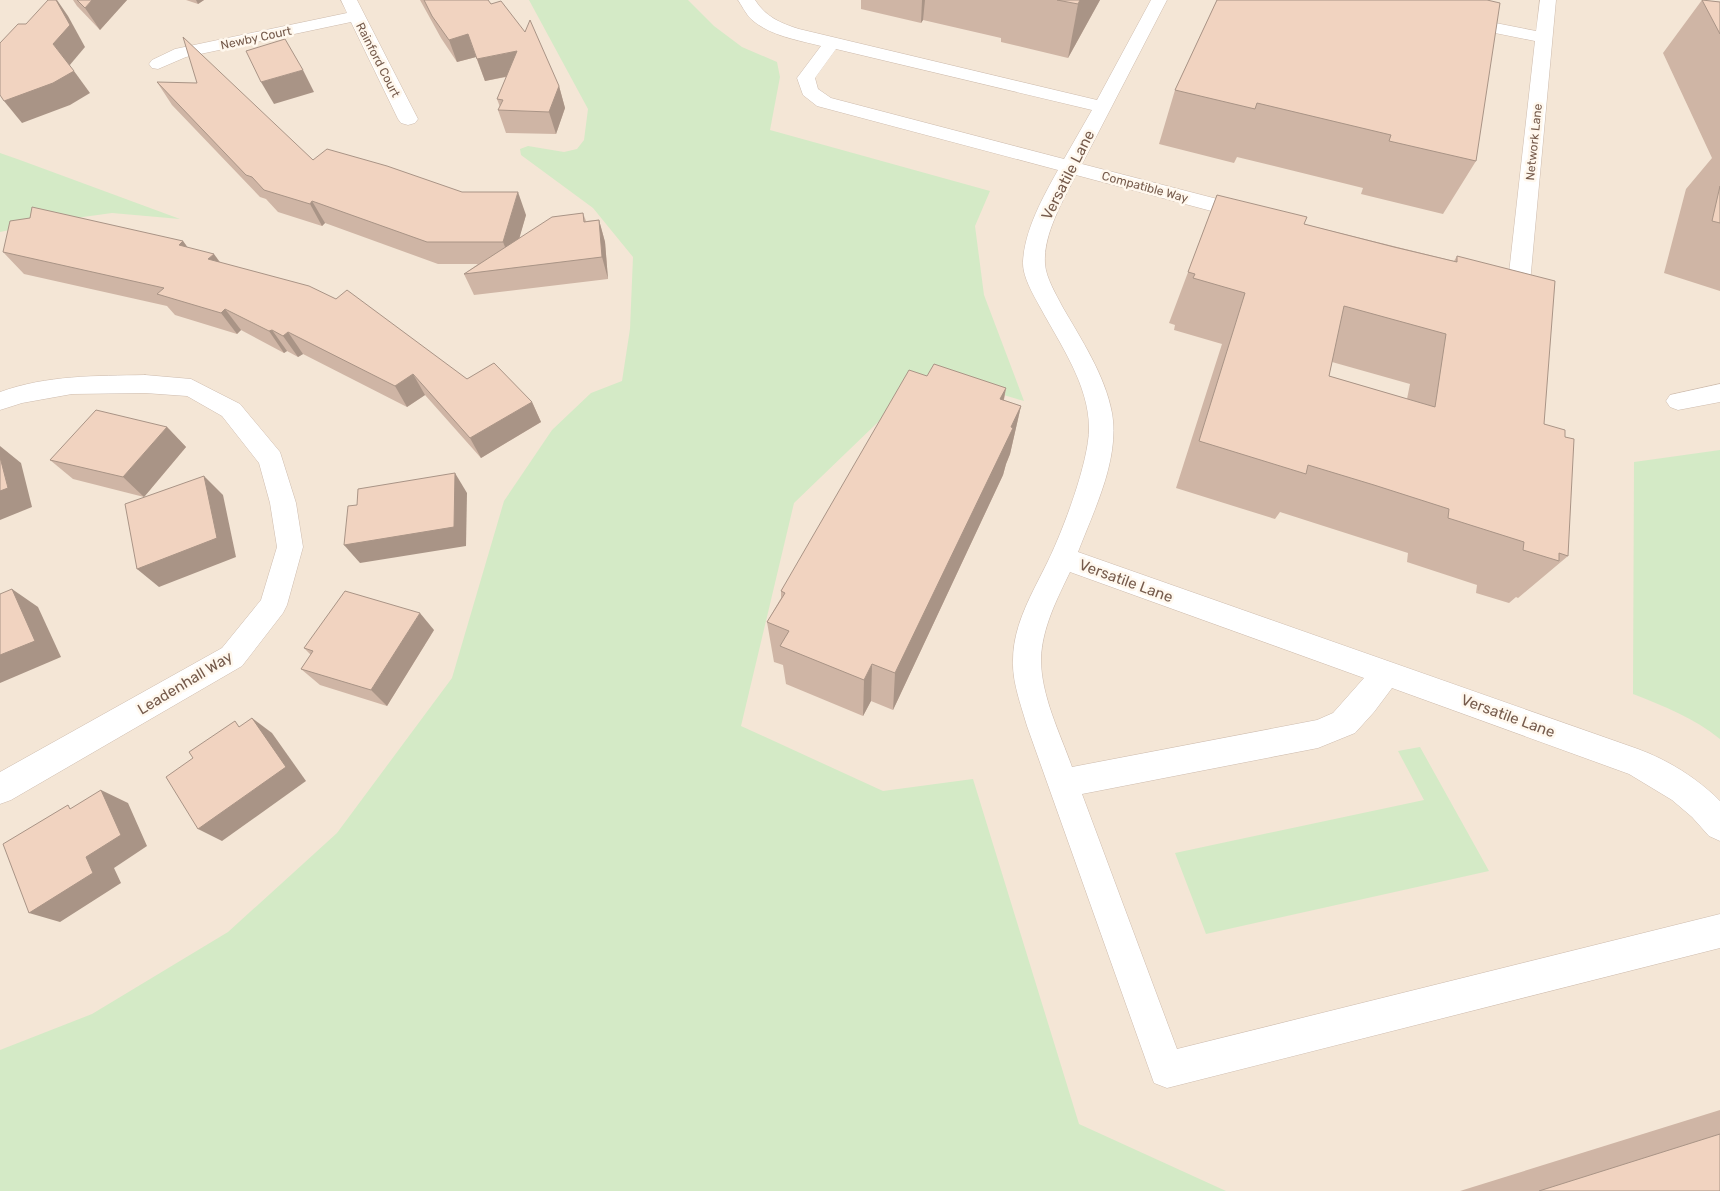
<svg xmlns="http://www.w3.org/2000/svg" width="1720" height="1191" font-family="Rubik,sans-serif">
<rect width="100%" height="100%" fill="#fcf4e8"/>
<rect fill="#f4e6d6" x="0" y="0" width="1720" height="1191"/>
<g fill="#d4eac6">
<polygon points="529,0 688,0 714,26 742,47 777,62 780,77 770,130 990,191 975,226 984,295 1024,401 929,373 794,503 741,726 883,791 973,779 1079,1124 1226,1191 0,1191 0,1050 92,1014 228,932 337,833 452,678 504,501 552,430 591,393 622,381 630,329 633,257 593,208 521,155 520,149 528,146 564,152 577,149 584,140 588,109"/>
<polygon points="0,153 20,160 180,219 112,213 47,222 0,232"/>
<path d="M 1720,450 L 1720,739 C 1694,718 1664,706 1633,694 L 1634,462 Z"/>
<polygon points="1420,747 1489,871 1206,934 1175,853 1424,800 1398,751"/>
</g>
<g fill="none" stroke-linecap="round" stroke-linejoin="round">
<defs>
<g id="minor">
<polygon points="341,0 357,0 418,119 415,123 408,125 401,123 398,119 351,22 186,57 158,69 152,68 149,64 152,60 175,49 347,13"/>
<path d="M 738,0 L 755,0 C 766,17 780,23 799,29 L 1097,100 L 1151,0 L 1167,0 L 1082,164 L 1256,209 L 1259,214 L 1256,219 L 1249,221 L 1076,175 C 1063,201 1043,234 1045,264 C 1046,278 1056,294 1062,306 C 1081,339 1105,375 1112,413 C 1120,459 1094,510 1078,552 L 1638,749 C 1668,760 1697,778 1720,801 L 1720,841 L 1709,836 L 1692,817 L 1672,800 L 1629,774 L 1392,688 L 1374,712 L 1355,733 L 1318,748 L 1082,794 L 1177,1049 L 1720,914 L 1720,948 L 1167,1088 L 1154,1083 L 1027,726 C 1021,705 1012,682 1013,660 C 1013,624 1033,592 1048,561 C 1063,530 1089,462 1089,428 C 1089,385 1060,344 1040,307 C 1033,294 1022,276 1023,261 C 1025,229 1043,197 1058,170 L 817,106 L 803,95 L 797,78 L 821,46 C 798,40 770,36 751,19 C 746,14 742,6 738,0 ZM 836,49 L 1092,110 L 1064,159 L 831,98 L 818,89 L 815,78 ZM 1070,572 L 1364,678 L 1333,713 L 1317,720 L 1072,767 C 1060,733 1041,696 1041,659 C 1042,628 1057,599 1070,572 Z"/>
<polygon points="1540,0 1556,0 1530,283 1527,288 1519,290 1486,282 1483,277 1486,272 1494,270 1509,273 1535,41 1460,26 1454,25 1451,21 1454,17 1460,16 1536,31"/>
<path d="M 145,375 L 191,379 L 240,404 L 280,452 L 296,503 L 303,547 L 287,605 L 283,613 L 242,666 L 11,800 L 0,804 L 0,772 L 222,648 L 261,600 L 277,547 L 270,503 L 259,463 L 222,416 L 187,396 L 145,393 L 72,394 L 22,403 L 0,410 L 0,392 C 47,375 96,376 145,375 Z"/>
<polygon points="1720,384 1720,402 1678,410 1670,407 1666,401 1670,395"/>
</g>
</defs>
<use href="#minor" stroke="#cebcae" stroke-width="1"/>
<use href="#minor" fill="#fff" fill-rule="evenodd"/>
</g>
<g fill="#cfb5a5" fill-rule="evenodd">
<polygon points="73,0 127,0 100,30 77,6"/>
<polygon points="186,0 204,0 198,4"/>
<polygon points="420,0 488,0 559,86 565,108 556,134 506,133 498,110 500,107 497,99 506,77 485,81 476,57 457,62 441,38"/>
<polygon points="861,0 1100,0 1068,58 1001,42 1001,38 923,20 921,23 861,9"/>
<polygon points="1217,0 1476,161 1443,214 1361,194 1363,188 1237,157 1234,163 1159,144 1175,90"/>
<polygon points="1702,0 1720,2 1720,291 1664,273 1686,189 1712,158 1663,53"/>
<polygon points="157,82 313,160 526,215 519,238 583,213 586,221 599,220 605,242 608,279 474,295 464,274 478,264 438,264 325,223 322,226 278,212 266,199 260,197 172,105"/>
<path d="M 1217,195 L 1304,224 L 1454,261 L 1457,256 L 1544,424 L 1565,437 L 1568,556 L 1518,598 L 1516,597 L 1509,603 L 1476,593 L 1477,585 L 1407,562 L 1408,553 L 1280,512 L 1275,519 L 1176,488 L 1222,344 L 1174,330 L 1175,325 L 1169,323 ZM 1332,362 L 1410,384 L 1407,399 L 1329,376 Z"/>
<polygon points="183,241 187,247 467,379 532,402 541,422 481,458 425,395 407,407 303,354 298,357 287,351 284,353 241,330 237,334 175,315 167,306 24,274 3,252"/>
<polygon points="927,376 1006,388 1004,400 1021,406 1010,454 1006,464 1003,475 893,710 871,701 863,716 786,684 783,665 774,662 767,622 781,598 781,591"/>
<polygon points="167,427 186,447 144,497 73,479 50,460"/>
<polygon points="434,630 387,706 320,685 301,669 311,655 304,648"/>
<polygon points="1720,1110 1720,1191 1460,1191"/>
</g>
<g fill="#a99486">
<polygon points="56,0 57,0 68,16 85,47 69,66 53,44"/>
<polygon points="92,0 127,0 100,30 85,8"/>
<polygon points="196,0 204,0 198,4"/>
<polygon points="922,0 925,0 923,20 921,23"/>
<polygon points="1080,0 1100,0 1068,58 1078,4"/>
<polygon points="468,34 476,57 457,62 449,40"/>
<polygon points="517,51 524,73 485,81 477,59"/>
<polygon points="303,70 314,92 274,104 261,82"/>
<polygon points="74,71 90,93 70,105 22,123 4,101"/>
<polygon points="559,86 565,108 556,134 549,112"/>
<polygon points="518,192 526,215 512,264 503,242"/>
<polygon points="312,201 325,223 322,226 310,204"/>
<polygon points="599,220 605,242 608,279 602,257"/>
<polygon points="183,241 199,263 179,245"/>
<polygon points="214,254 230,276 208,259"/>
<polygon points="225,309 241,330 237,334 221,313"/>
<polygon points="272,330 287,351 284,353 269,331"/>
<polygon points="288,332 303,354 298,357 283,336"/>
<polygon points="413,374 425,395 407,407 395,386"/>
<polygon points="1006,388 996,437 1000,399"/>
<polygon points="532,402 541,422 481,458 470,438"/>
<polygon points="1021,406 1010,454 1006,464 1003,475 893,710 895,673"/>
<polygon points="167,427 186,447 144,497 123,477"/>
<polygon points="0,446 21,463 32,507 0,520"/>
<polygon points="455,473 467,493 466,546 360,563 344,545"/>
<polygon points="204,476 223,495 236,557 159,587 137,569"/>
<polygon points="12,589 38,607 61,657 0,683 0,655"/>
<polygon points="420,613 434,630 387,706 371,690"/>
<polygon points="872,664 871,701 863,716 864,680"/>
<polygon points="252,718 272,733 306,781 222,841 198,829"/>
<polygon points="101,790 128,803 147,846 114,868 121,883 60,922 29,913 86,857"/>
</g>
<g fill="#f1d3c0" stroke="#a99486" fill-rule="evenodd">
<polygon points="48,0 56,0 70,25 53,44 74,71 53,83 4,101 0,95 0,43 18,24 26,24"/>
<polygon points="77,0 92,0 85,8"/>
<polygon points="424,0 488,0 491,4 501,1 525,32 530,20 559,86 549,112 498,110 503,100 497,99 517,51 477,59 468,34 449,40 432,16"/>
<polygon points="1057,0 1080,0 1078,4"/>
<polygon points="1217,0 1487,0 1500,3 1476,161 1389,141 1391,135 1257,103 1255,109 1175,90"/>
<polygon points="1702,0 1720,2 1720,34"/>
<polygon points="183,37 313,160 327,149 387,166 462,192 518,192 503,242 427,242 312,201 310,204 264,190 252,177 246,175 157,82 197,83"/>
<polygon points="285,39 303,70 261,82 246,51"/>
<polygon points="1720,186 1720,223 1712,221"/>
<path d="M 1217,195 L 1307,217 L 1304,224 L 1394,247 L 1457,262 L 1457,256 L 1555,281 L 1544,424 L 1565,430 L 1565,437 L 1574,439 L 1568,556 L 1559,553 L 1559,561 L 1523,550 L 1524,542 L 1448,518 L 1449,509 L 1374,485 L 1308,465 L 1306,474 L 1199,441 L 1245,293 L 1193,278 L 1195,274 L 1188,272 ZM 1344,306 L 1446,334 L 1435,407 L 1329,376 Z"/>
<polygon points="32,207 183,241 179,245 214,254 208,259 309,286 336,299 347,290 467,379 494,363 532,402 470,438 413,374 395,386 288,332 283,336 272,330 269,331 225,309 221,313 157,294 164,288 3,252 10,221 30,218"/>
<polygon points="583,213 584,222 599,220 602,257 464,274 552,217"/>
<polygon points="934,364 1006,388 1000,399 1021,406 1011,427 1013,428 895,673 872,664 864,680 780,646 789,631 767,622 785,593 781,591 909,370 927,376"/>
<polygon points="96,410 167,427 123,477 50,460"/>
<polygon points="0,457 8,488 0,491"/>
<polygon points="455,473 454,527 344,545 348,506 357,505 358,489"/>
<polygon points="204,476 217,538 137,569 125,504"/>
<polygon points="12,589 35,641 0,655 0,594"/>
<polygon points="345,591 420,613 371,690 301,669 313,651 304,648"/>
<polygon points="252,718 286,767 198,829 166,777 193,758 189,752 235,721 239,727"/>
<polygon points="101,790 121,835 86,857 93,873 29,913 3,844 68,805 70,809"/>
<polygon points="1720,1134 1720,1191 1539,1191"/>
</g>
<g text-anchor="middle" stroke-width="5" stroke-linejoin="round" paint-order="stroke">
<g font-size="12" fill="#765b4c" stroke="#fff8ee">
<text transform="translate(256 38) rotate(-12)" y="4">Newby Court</text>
<text transform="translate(378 60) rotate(63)" y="4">Rainford Court</text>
<text transform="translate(1534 142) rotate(-84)" y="4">Network Lane</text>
<text transform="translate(1145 187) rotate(15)" y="4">Compatible Way</text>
</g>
<g font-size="15" fill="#765b4c" stroke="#fff8ee">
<text transform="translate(1068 175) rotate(-63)" y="5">Versatile Lane</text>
<text transform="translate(1126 581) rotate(20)" y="5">Versatile Lane</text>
<text transform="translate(185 683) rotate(-31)" y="5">Leadenhall Way</text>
<text transform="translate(1508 716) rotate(20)" y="5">Versatile Lane</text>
</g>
</g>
</svg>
